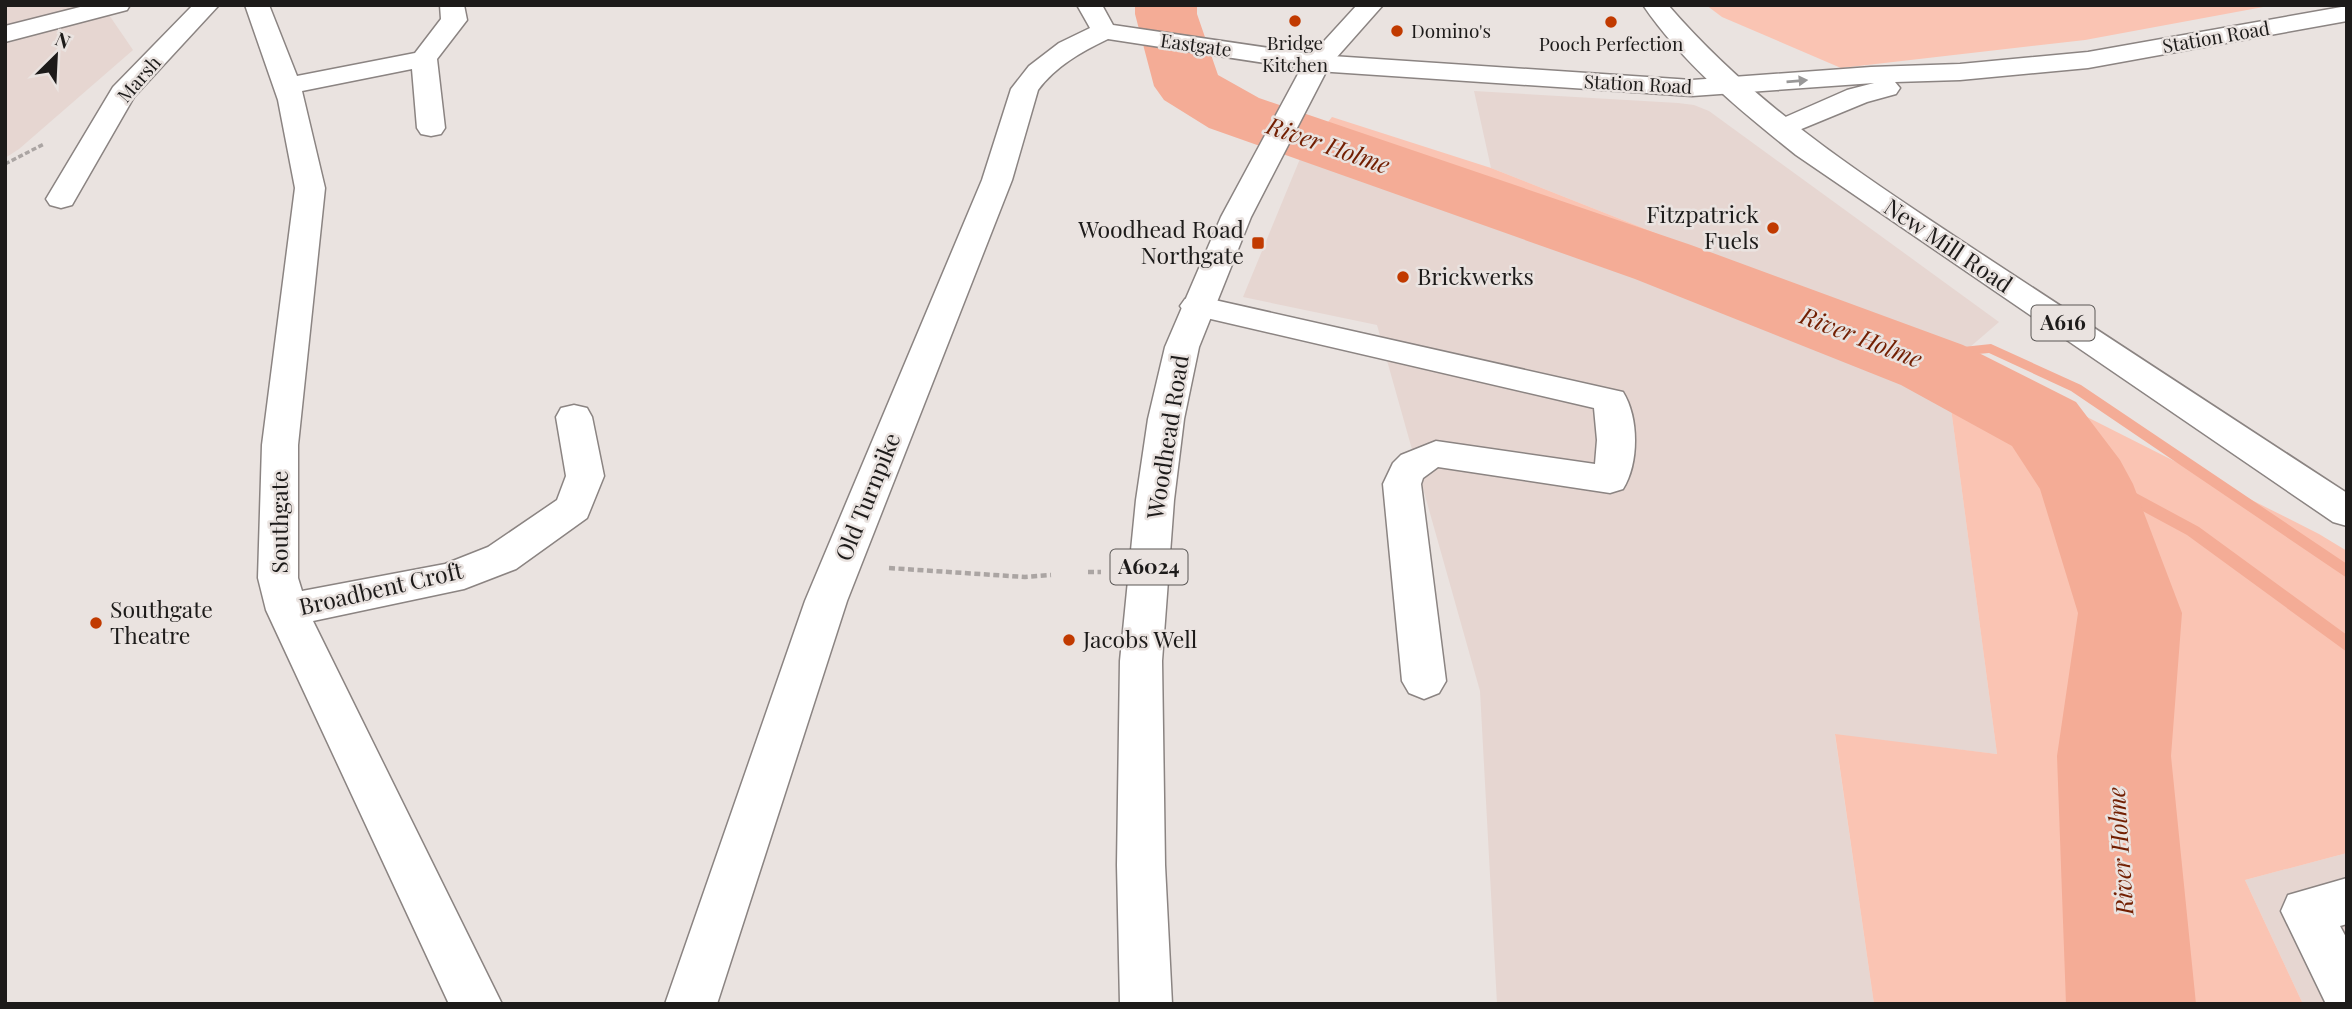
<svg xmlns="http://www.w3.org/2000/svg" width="2352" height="1009" font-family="'Playfair Display',serif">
<rect width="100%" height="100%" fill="#eae3e0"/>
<g fill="#e6d6d1">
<polygon points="5,5 93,5 5,29"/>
<polygon points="107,12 133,50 19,149 5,158 5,44"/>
<polygon points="1474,91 1678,103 1694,105 1709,111 1999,322 1962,354 1491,168"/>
<polygon points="1302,154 1601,256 1798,329 1950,401 1997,754 1835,735 1874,1004 1497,1004 1480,691 1377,325 1243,297"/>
<polygon points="2347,853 2347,1004 2303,1004 2245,880"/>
</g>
<g fill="#fac4b3">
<polygon points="1706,5 2274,5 2085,40 1841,68 1722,17"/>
<polygon points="1332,117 1491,168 1962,354 2319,534 2347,551 2347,853 2245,880 2303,1004 1874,1004 1835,734 1997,754 1950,401 1798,329 1601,256 1302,154"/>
</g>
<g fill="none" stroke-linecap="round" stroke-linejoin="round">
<g fill="#f4ac96" fill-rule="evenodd">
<polygon points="1991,344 2081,385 2347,564 2347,578 2071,391 1989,353 1944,357 1937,368 1932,370 1925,365 1935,350"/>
<polygon points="2086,478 2136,493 2199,527 2347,635 2347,652 2187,535 2124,501 2081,488 2078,484 2081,480"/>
</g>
<polygon fill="#f4ac96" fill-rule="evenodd" points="1135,5 1197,5 1197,14 1218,75 1259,98 1691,245 1963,345 2076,402 2120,460 2133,484 2182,613 2171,756 2196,1004 2066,1004 2057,756 2078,613 2040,489 2012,446 1901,385 1635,279 1209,128 1164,100 1154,86 1135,14"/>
<defs>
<g id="minor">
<polygon points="88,5 130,5 127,10 5,42 5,26"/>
<polygon points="193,5 219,5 134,97 72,205 61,208 50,205 46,199 113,87"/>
<polygon points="245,5 269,5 297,76 415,53 441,19 440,5 464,5 467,20 437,59 445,128 441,134 431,136 421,134 417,128 412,69 302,91 325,188 298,445 298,578 302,591 445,564 488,547 557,500 566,476 556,417 561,408 574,405 587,408 592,417 604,476 587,518 516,569 464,589 313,621 502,1004 449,1004 266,610 258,578 262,445 295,188 278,100"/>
<path d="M 1077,5 L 1102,5 L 1113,25 L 1317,55 L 1692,80 L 1871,67 L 1960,64 L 2088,52 L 2347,6 L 2347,21 L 2088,68 L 1960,80 L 1895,82 L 1900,88 L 1896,94 L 1867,102 L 1782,137 L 1772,135 L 1768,129 L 1772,123 L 1847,90 L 1874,83 L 1692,96 L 1317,71 L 1108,39 C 1081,52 1056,66 1038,90 L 1012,180 L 847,601 L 717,1004 L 665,1004 L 805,601 L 982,180 L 1011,89 L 1029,66 L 1059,43 L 1090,28 Z"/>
<path d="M 1197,296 L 1623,392 C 1639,418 1639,463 1623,489 L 1610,493 L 1438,467 L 1423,478 L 1421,484 L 1446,681 L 1439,693 L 1424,699 L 1409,693 L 1402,681 L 1383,484 L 1393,463 L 1401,455 L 1436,441 L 1595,464 L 1597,440 L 1594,408 L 1185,313 L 1180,306 L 1185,299 Z"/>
<polygon points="2347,878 2347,924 2340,926 2347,939 2347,1004 2326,1004 2281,911 2288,895"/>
</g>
<g id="major">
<polygon points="1357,5 1383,5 1329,66 1251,217 1199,347 1184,419 1174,500 1162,661 1165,865 1172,1004 1120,1004 1117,865 1120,661 1136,500 1148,419 1165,347 1221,217 1304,63"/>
<path d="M 1643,5 L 1668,5 C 1760,112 1876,184 1992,261 C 2110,338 2228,416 2347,493 L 2347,526 L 2333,522 L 1796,155 C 1741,111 1683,64 1643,5 Z"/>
</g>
</defs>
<use href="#minor" stroke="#8b8482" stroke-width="3"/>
<use href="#major" stroke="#8b8482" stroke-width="3"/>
<polyline stroke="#aba5a3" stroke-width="3.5" stroke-dasharray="5 2.5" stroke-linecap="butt" points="5,164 44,144"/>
<g stroke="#aba5a3" stroke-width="4.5" stroke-dasharray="6 3.5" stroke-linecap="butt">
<polyline points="889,568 1025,577 1051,575"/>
<polyline points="1088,572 1101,572"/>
</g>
<use href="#minor" fill="#fff" fill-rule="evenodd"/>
<use href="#major" fill="#fff" fill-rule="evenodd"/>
</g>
<defs><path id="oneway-solid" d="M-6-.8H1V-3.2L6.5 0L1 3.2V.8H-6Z" transform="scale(1.75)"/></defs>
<use fill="#999898" href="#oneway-solid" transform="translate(1797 81) rotate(-5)"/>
<g fill="#c13a00" stroke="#eae3e0" stroke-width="2.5">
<circle cx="1295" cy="21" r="7"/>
<circle cx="1611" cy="22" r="7"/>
<circle cx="1397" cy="31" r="7"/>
<circle cx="1773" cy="228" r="7"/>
<rect x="1251" y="236" width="14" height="14" rx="3.5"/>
<circle cx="1403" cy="277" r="7"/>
<circle cx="96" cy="623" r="7"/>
<circle cx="1069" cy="640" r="7"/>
</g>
<g text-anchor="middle" stroke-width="5" stroke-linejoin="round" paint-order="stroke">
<g font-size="19" fill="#1d1b1a" stroke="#eae3e0">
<text x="1411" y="38" text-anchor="start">Domino's</text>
<text x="1295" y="50">Bridge<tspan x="1295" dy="22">Kitchen</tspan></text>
<text x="1611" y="51">Pooch Perfection</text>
</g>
<g font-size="19" fill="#1d1b1a" stroke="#eae3e0">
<text transform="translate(2216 37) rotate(-10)" y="7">Station Road</text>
<text transform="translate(1196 45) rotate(8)" y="7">Eastgate</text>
<text transform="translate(139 79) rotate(-49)" y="7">Marsh</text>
<text transform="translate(1638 84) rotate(3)" y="7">Station Road</text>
</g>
<g fill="#eae3e0" stroke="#5a5755" stroke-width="2">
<rect x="2031.5" y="305.5" width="63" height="35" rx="5"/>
<rect x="1110.5" y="549.5" width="77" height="35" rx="5"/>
</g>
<g font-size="21" font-weight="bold" fill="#1d1b1a">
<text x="2063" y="330">A616</text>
<text x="1149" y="574">A6024</text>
</g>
<g font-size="23" fill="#1d1b1a" stroke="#eae3e0" text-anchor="start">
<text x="1759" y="223" text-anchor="end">Fitzpatrick<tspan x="1759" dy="26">Fuels</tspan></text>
<text x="1244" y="238" text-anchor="end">Woodhead Road<tspan x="1244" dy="26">Northgate</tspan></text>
<text x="1417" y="285">Brickwerks</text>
<text x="110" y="618">Southgate<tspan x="110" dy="26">Theatre</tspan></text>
<text x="1083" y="648">Jacobs Well</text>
</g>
<g font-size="23" fill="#1d1b1a" stroke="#eae3e0">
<text transform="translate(1948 246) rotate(34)" y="8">New Mill Road</text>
<text transform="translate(1168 437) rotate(-81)" y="8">Woodhead Road</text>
<text transform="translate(868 497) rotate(-68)" y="8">Old Turnpike</text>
<text transform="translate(280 522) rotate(-90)" y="8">Southgate</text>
<text transform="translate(381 589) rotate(-13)" y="8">Broadbent Croft</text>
</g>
<g font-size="24" font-style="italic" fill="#721f02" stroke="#eae3e0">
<text transform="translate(1328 146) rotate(19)" y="8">River Holme</text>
<text transform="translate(1861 338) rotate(21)" y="8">River Holme</text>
<text transform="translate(2121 851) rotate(-94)" y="8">River Holme</text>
</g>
</g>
<rect width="2352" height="1009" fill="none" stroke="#1d1b1a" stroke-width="14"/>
<g transform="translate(56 56) rotate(24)" stroke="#eae3e0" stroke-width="5" paint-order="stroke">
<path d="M0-5L12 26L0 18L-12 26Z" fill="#1d1b1a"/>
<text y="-10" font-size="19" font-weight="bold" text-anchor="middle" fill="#1d1b1a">N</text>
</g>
</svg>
